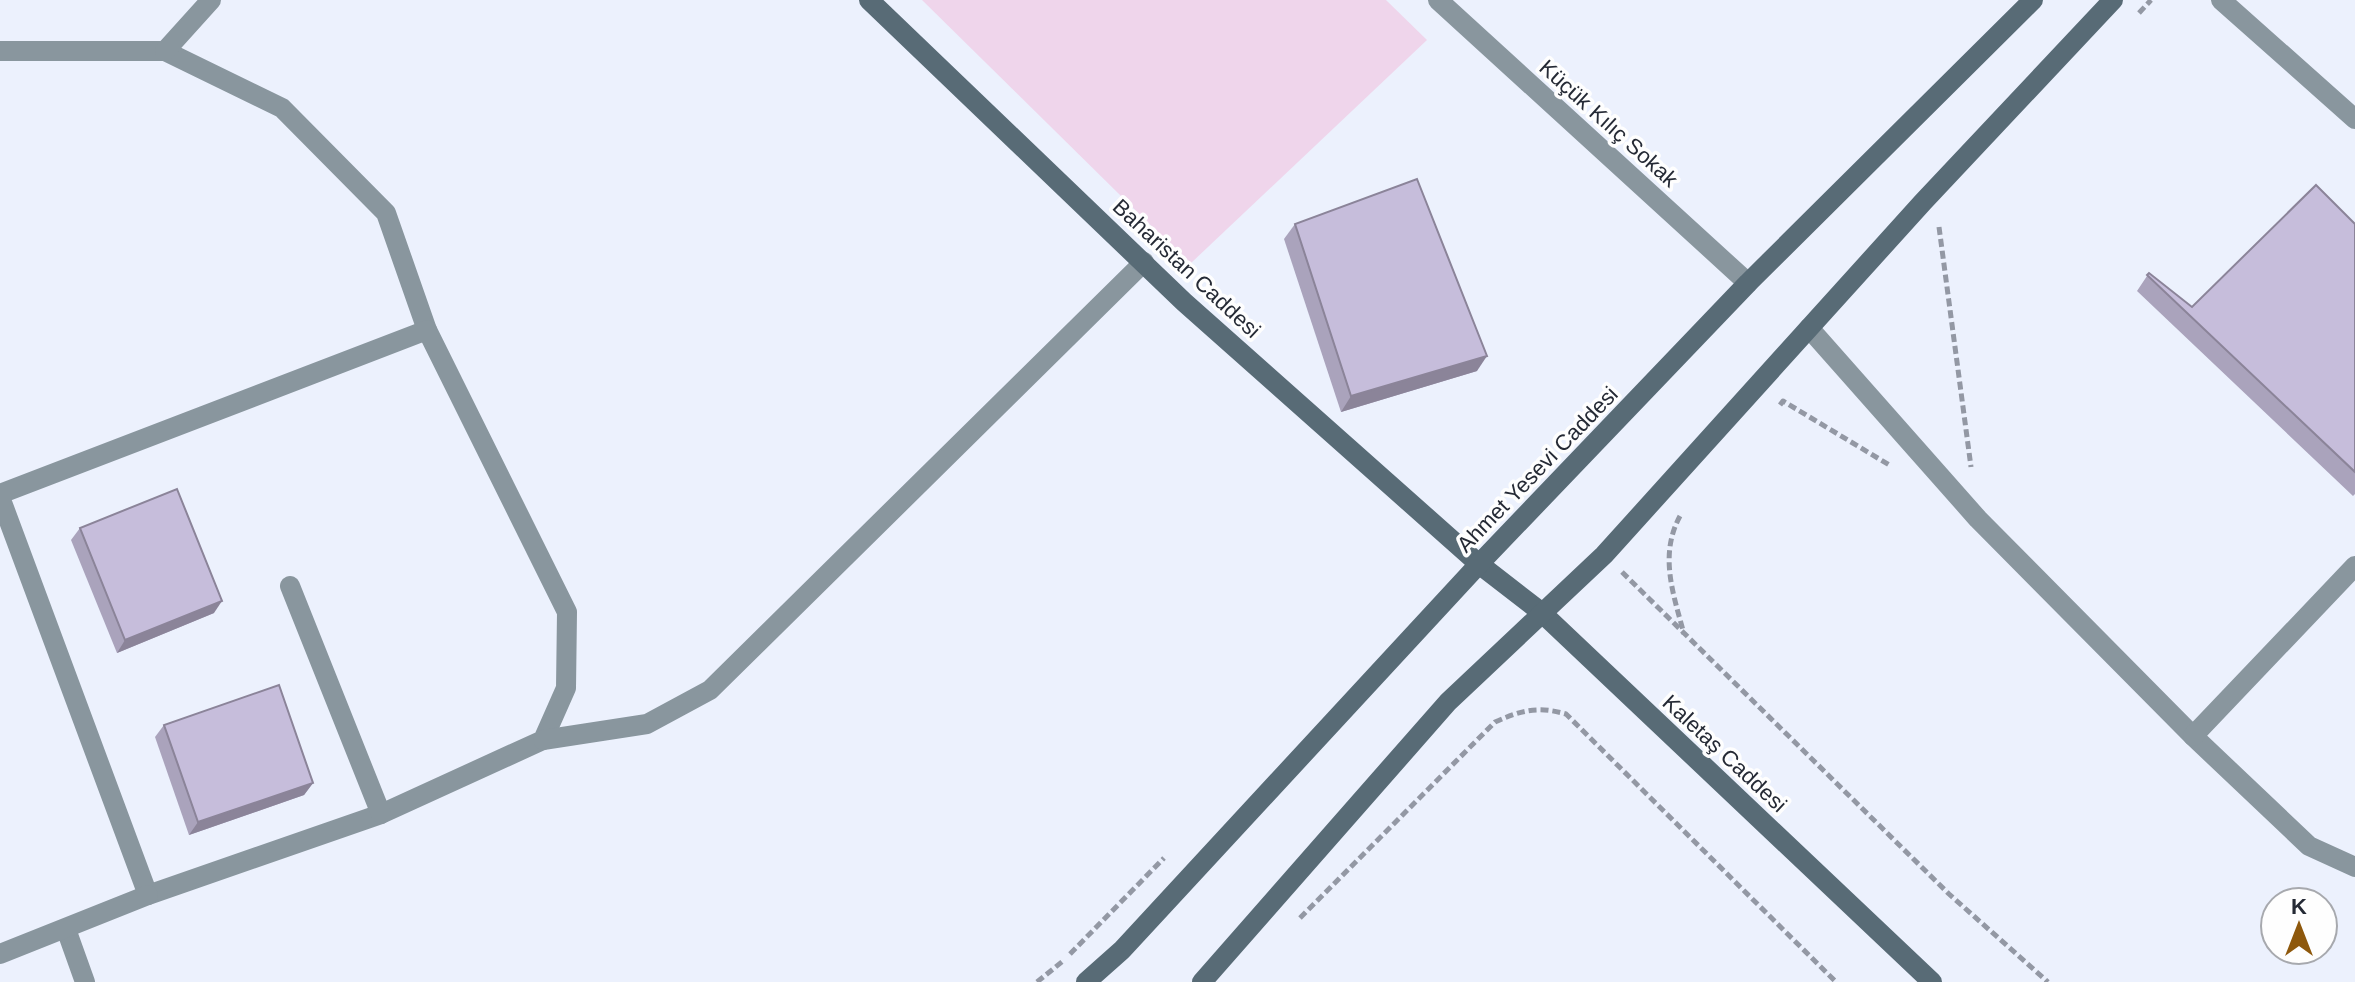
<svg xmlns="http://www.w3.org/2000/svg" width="2355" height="982" font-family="Helvetica,sans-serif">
<rect width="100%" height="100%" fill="#ecf1fd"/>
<polygon fill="#efd5eb" points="922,0 1386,0 1427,40 1190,264"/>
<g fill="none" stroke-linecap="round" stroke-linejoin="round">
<g stroke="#9398a4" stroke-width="5" stroke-dasharray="8 4" stroke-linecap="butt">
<polyline points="2139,13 2151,0"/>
<polyline points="1939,227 1971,467"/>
<polyline points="1780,405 1783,401 1891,466"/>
<path d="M 1680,516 C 1659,555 1673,593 1684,634"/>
<polyline points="1622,572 1949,894 2048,982"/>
<path d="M 1300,918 L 1495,722 C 1522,710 1538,706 1566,714 L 1836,982"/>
<polyline points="1070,954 1164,858"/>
<polyline points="1037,982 1063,961"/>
</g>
<g stroke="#89969e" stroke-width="20">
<polyline points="1438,0 1748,283"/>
<polyline points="2221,0 2355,119"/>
<polyline points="0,51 165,51 282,108 386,213 427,330"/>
<polyline points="165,51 211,0"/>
<polyline points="1809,328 1978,519 2193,736 2309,846 2355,867"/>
<polyline points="0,494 427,330 567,612 566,688 543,740 381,814 148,895 0,497"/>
<polyline points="290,586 381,814"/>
<polyline points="2193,736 2355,566"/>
<polyline points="543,740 647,724 710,690 1144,262"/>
<polyline points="66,929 85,982"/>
<polyline points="0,954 148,895"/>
</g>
<g stroke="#586b76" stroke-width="20">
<polyline points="869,0 1184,302 1479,564 1541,612 1932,982"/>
<polyline points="1086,982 1122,950 1479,564 1748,283 2033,0"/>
<polyline points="1202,982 1448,702 1604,555 1923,202 2113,0"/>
</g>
</g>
<g fill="#aaa3bc">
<polygon points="1295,224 1477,371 1341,412 1284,239"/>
<polygon points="2355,224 2355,494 2353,496 2137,291 2149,273 2192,307"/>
<polygon points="80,528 214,613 117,653 71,540"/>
<polygon points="164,725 313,783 304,795 189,835 155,737"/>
</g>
<g fill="#8b8499">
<polygon points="1487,356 1477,371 1341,412 1351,396"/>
<polygon points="222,601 214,613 117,653 125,640"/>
<polygon points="313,783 304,795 189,835 198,822"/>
</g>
<g fill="#c6bddb" stroke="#8b8499" stroke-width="2">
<polygon points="1417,179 1487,356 1351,396 1295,224"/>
<polygon points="2316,185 2355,224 2355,472 2147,275 2149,273 2192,307"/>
<polygon points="177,489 222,601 125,640 80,528"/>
<polygon points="279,685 313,783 198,822 164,725"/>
</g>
<g text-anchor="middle" stroke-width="7" stroke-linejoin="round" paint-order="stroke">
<g font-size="22" fill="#252a35" stroke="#fefefe">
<text transform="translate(1609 123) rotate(42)" y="8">Küçük Kılıç Sokak</text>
<text transform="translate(1187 268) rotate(43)" y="8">Baharistan Caddesi</text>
<text transform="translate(1537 469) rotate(-46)" y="8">Ahmet Yesevi Caddesi</text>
<text transform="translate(1725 753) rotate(43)" y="8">Kaletaş Caddesi</text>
</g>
</g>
<g transform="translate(2299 926)"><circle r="38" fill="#fefefe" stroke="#a7a9ae" stroke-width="2"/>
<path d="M0-6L14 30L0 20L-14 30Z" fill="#8e580c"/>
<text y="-12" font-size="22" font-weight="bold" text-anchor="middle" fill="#252a35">K</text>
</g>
</svg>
